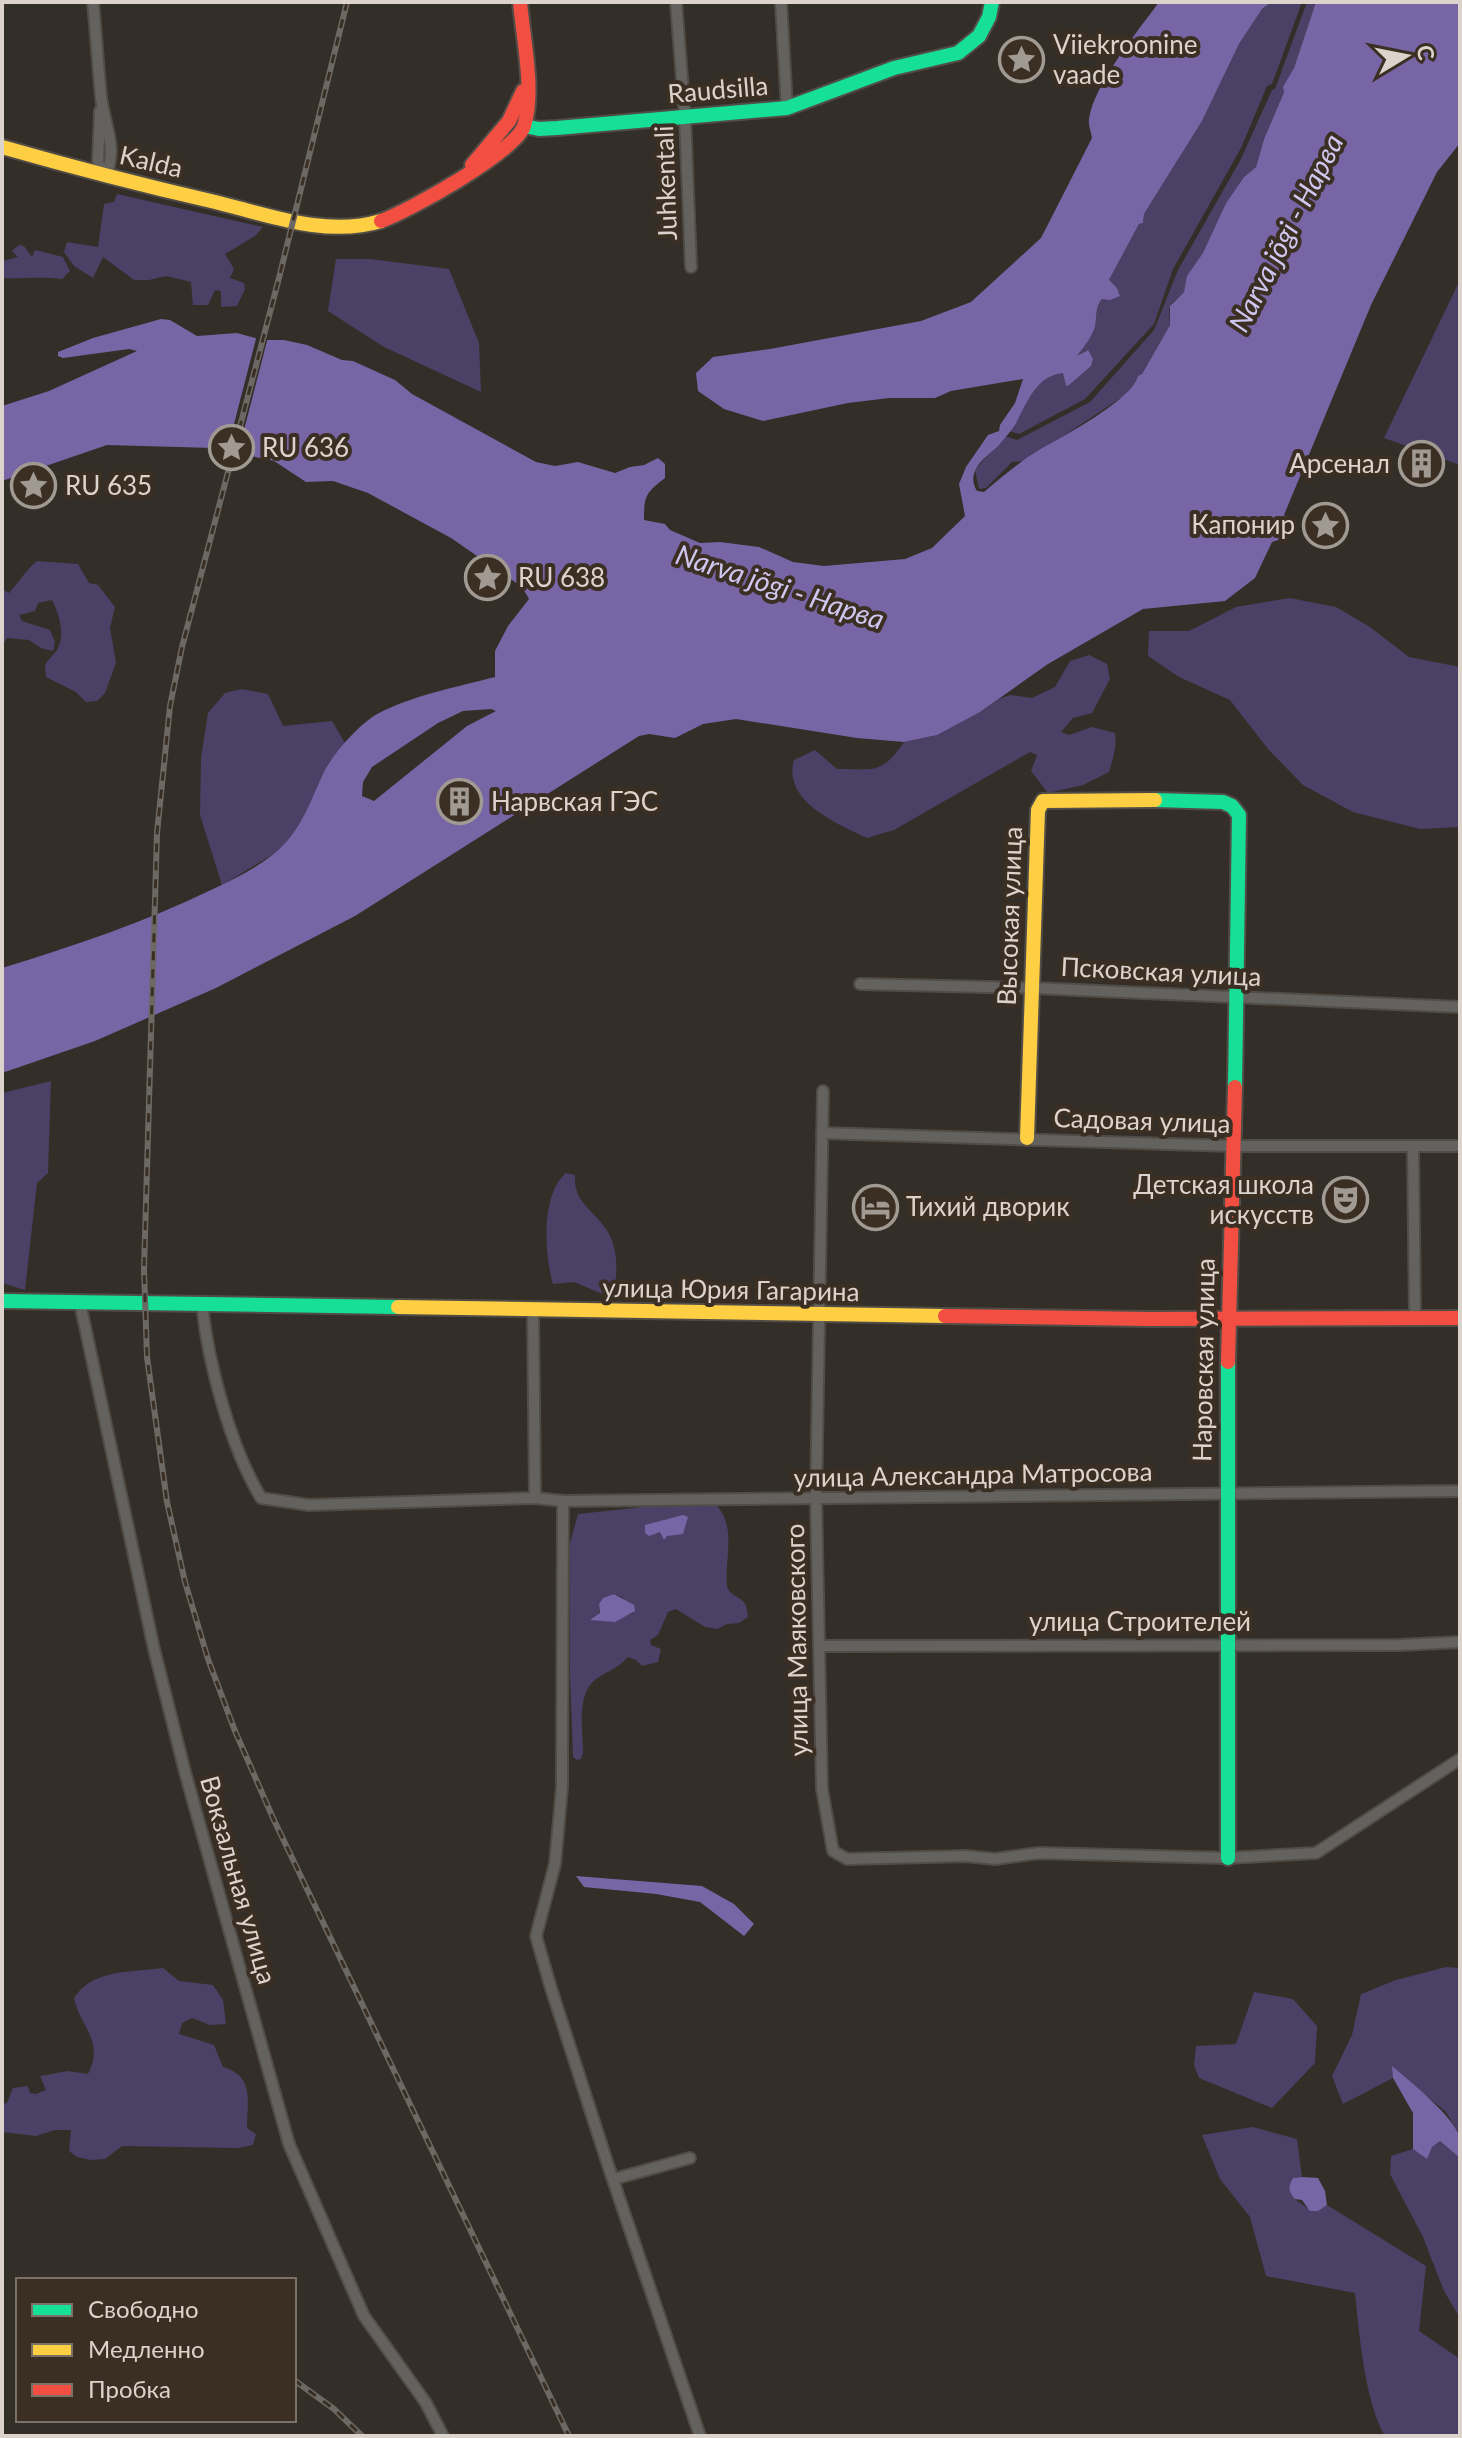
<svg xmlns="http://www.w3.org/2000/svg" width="1462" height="2438" font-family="Lato,sans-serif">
<rect width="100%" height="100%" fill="#342e28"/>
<g fill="#4b4066" fill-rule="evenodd">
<path d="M 1271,2 L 1302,2 L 1272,84 L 1267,86 L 1241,148 L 1173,269 L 1154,324 L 1085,399 L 1019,434 L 1009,431 C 1023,411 1033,376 1063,372 L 1066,386 L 1091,366 L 1093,359 L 1087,350 L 1076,357 C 1082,347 1089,342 1093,330 C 1097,320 1095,309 1102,299 L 1109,299 L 1120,294 L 1109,280 L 1139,224 L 1143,223 L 1144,214 L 1202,121 L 1239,44 L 1262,9 Z"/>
<polygon points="1307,2 1316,2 1294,68 1264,139 1256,167 1244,177 1226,203 1203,254 1189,276 1184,292 1172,303 1169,309 1170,325 1142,374 1125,395 1026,461 1012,462 986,488 979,489 975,470 1005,436 1017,440 1090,402 1154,330 1178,270 1241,159 1272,90 1275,89"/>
<polygon points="117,194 263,227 255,236 225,254 234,269 230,278 244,283 245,289 237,306 221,307 221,291 215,290 208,305 193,305 191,282 166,276 149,280 134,280 103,257 93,278 74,266 64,252 67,242 98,247 104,204 114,202"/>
<path d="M 19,245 L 24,246 L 32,257 L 35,250 L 63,257 L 70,271 L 62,279 C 42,276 23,279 2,278 L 2,261 L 18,257 L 12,251 Z"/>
<polygon points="336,259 370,259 449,269 479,343 481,392 384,347 328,311"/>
<polygon points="1460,280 1460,465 1384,438"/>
<path d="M 37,561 L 78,564 L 89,583 L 98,585 L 115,607 L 110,628 L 116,663 L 105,693 L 97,701 L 86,702 L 76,692 L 46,677 L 45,665 C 48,659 53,656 57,650 C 66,635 59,614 52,600 L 38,603 L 35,611 L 19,615 L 22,621 L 50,630 L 55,642 L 53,651 L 41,648 L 29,640 L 7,638 L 2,646 L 2,589 L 9,593 C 19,582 26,570 37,561 Z"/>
<polygon points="1290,598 1336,607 1370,627 1409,657 1460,667 1460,827 1420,829 1353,812 1303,785 1268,749 1230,700 1179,677 1148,656 1149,631 1189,631 1236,607"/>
<path d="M 1089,655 L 1107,664 L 1110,679 L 1092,713 L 1073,718 L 1061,732 L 1069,735 L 1092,727 L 1115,733 C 1117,746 1113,759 1109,772 L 1083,785 L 1048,793 L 1031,771 L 1037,755 L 1030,752 L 894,830 L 867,838 C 837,824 782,801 794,760 L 815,750 L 837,769 C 875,769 881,775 904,742 L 933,736 L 980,712 L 999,699 L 1010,695 L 1032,698 L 1055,687 L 1070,661 Z"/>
<polygon points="242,689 268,694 283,726 332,721 345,743 327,767 302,824 291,839 272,855 222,885 200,815 201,758 208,713 225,693"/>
<polygon points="51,1081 48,1173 37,1183 25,1290 2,1283 2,1093"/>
<path d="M 566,1173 L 575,1175 C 573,1202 593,1209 606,1229 C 618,1246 618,1271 614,1291 L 605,1295 L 574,1282 L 553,1284 C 544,1254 541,1194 566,1173 Z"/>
<path d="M 662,1505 L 717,1506 C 737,1528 724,1560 727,1587 C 734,1602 747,1593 748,1617 L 739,1623 L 727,1624 L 718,1629 L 705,1627 L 676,1609 L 668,1612 L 658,1635 L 650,1640 L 651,1645 L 661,1649 L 658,1662 L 642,1666 L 636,1660 L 628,1657 C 618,1668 608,1671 596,1679 C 576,1694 583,1731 583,1753 L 581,1759 L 577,1760 L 573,1757 L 570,1674 L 570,1543 L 578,1514 ZM 614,1594 C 625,1597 629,1604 633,1613 L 620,1617 L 614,1622 L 600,1619 L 599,1604 L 603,1598 Z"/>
<polygon points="1446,1967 1460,1968 1460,2135 1446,2112 1393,2068 1393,2078 1343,2104 1332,2076 1352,2035 1361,1994 1396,1980"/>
<path d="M 163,1968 L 179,1981 L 213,1985 L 223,2000 L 226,2024 L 210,2025 L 192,2018 L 182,2023 L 179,2034 L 214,2045 L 223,2067 C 255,2077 247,2100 247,2128 L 256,2134 L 253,2145 L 238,2148 L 122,2146 L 105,2159 L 91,2160 L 77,2157 L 69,2151 L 71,2130 L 55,2130 L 36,2136 L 2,2132 L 2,2104 L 7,2103 L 13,2088 L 28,2086 L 30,2093 L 36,2094 L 46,2090 L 40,2076 L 68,2071 L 88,2074 C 105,2040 80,2027 74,1998 C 94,1968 130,1973 163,1968 Z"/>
<polygon points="1254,1992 1293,1999 1317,2026 1315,2063 1272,2108 1199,2078 1194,2065 1196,2046 1236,2044"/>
<path d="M 1253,2127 L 1297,2139 L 1302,2177 L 1293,2178 L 1295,2199 C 1307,2208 1313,2214 1327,2205 L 1426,2266 L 1419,2331 L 1460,2359 L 1460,2436 L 1385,2436 C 1365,2403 1359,2333 1355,2293 L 1266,2276 L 1250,2217 L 1220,2179 L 1202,2135 Z"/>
<polygon points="1440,2141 1460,2158 1460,2318 1444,2291 1423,2237 1390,2174 1391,2156 1413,2149 1427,2158 1432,2147"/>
</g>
<g fill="#7765a6" fill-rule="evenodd">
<path d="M 1159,2 L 1271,2 L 1262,9 L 1239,44 L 1202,121 L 1144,214 L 1143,223 L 1139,224 L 1109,280 L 1117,288 L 1120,296 L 1110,300 L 1102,299 C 1095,308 1097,316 1095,326 C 1092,338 1084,346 1077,356 L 1088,350 L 1093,359 L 1091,366 L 1069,385 L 1066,386 L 1063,373 C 1036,375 1026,405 1015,425 C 1011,431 1004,439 999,445 C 992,452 982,459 977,467 C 972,475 972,483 977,491 L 984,492 C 1002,477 1019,462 1039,450 C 1062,437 1132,400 1138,376 L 1142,374 L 1170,325 L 1170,306 L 1184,292 L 1187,276 L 1203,253 L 1226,203 L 1244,177 L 1256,167 L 1264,139 L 1284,92 L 1283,87 L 1294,68 L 1316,2 L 1460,2 L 1460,143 L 1437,172 L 1371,305 L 1284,515 L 1295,524 L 1288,537 L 1272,542 L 1255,578 L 1225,601 L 1143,609 L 1048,664 L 980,712 L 937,735 L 904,742 L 857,738 L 736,719 L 703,724 L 675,738 L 649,734 L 639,736 L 355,916 L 216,988 L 95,1041 L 2,1073 L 2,968 C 74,946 145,922 213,889 C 234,879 257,868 276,852 C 302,830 310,801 325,770 C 334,753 361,722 379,713 C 414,695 457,687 495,677 L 495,651 L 508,626 L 529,599 L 522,587 L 451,538 L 368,493 L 333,481 L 306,482 L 274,461 L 214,448 L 107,445 L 2,481 L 2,406 L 49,391 L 137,351 L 129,349 L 63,358 L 58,356 L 58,352 L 93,338 L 161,319 L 170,320 L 197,336 L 237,333 L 262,340 L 284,340 L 307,345 L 342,360 L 353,361 L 395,380 L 412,394 L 536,462 L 555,466 L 578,462 L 615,473 L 630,467 L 644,465 L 658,458 L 665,464 L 665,478 C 646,493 644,495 644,520 L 665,524 L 670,530 L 700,543 L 720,542 L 759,547 L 793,562 L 824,566 L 905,559 L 932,548 L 965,516 L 959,484 L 966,467 L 988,435 L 999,431 L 1000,425 L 1015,403 L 1023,379 L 951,391 L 935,398 L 889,398 L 848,403 L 763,421 L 724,409 L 698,391 L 696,373 L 713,357 L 770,349 L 921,321 L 971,302 L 1041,238 L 1092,138 C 1091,131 1088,125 1089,119 C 1094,84 1138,31 1159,2 ZM 491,709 L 496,711 L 467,726 L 374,801 L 362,796 L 363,782 L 372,767 L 438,723 L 463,711 Z"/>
<polygon points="683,1515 688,1517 683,1534 667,1536 664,1540 660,1532 649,1536 645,1533 645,1525"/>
<polygon points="614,1594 634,1605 635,1611 615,1622 590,1620 600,1613 599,1604 603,1598"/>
<polygon points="576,1876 702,1886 734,1904 754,1924 744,1936 700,1902 656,1894 584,1887"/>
<path d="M 1392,2066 C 1410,2081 1450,2114 1458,2133 C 1461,2140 1460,2150 1460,2158 L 1440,2141 L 1432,2147 L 1427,2159 L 1413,2149 L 1413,2113 L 1393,2078 Z"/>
<path d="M 1302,2177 L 1318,2178 L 1325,2191 L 1327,2205 L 1318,2211 L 1310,2211 L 1302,2200 L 1295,2199 C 1288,2191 1288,2187 1293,2178 Z"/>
</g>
<polygon fill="#342e28" points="257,335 268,337 237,457 226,455"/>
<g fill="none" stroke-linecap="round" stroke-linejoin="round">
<defs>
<g id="street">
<path d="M 93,2 C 96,34 98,65 101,97 C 104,124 119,150 105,176"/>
<polyline points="676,2 685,117 691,267"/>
<polyline points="781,2 787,108"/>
<polyline points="100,111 98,163 105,176"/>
<polyline points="860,984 1033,988 1460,1007"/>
<polyline points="823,1091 816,1499 822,1789 833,1851 847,1859 966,1856 995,1859 1039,1853 1228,1858 1316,1853 1460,1759"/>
<polyline points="822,1133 1233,1146 1460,1146"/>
<polyline points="1413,1147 1415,1319"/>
<polyline points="80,1303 154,1649 185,1772 289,2144 364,2316 426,2403 443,2436"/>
<path d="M 202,1304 C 208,1363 230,1446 261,1498 L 309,1505 L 535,1498 L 563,1501 L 1460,1491"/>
<polyline points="533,1311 535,1498"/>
<polyline points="563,1501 562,1787 555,1864 536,1936 550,1985 609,2168 700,2436"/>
<polyline points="820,1646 1399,1645 1460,1642"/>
<polyline points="614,2179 690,2158"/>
</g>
<g id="fast">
<polyline points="525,126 539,129 557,128 787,108 894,68 958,53 979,36 989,17 992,2"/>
<polyline points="1155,800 1223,802 1232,806 1239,815 1235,1087"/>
<polyline points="2,1301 398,1307"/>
<polyline points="1228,1362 1228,1858"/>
</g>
<g id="slow">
<path d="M 2,147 C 72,167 141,185 211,201 C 266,214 325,238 381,221"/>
<polyline points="1027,1138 1038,810 1043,801 1155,800"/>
<polyline points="398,1307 945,1316"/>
</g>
<g id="jam">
<polyline points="472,165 509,121 523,91"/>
<path d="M 381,221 C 409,211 515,152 524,126 C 535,92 523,38 520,2"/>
<polyline points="945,1316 1149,1319 1460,1318"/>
<polyline points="1228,1362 1235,1087"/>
</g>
</defs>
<use href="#street" stroke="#514c46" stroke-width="14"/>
<use href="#fast" stroke="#514c46" stroke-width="18"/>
<use href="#slow" stroke="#514c46" stroke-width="18"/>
<use href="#jam" stroke="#514c46" stroke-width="18"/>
<use href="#street" stroke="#64625f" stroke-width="10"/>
<use href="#fast" stroke="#16e098" stroke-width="14"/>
<use href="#slow" stroke="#ffcf43" stroke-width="14"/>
<use href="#jam" stroke="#f24e42" stroke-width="14"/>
<defs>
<g id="rail">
<polyline points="347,2 279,278 182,647 170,706 157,833 144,1269 147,1357 167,1502 185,1582 208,1659 235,1731 273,1818 569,2436"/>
<polyline points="294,2380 334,2409 362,2436"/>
</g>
</defs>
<use href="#rail" stroke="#6c6965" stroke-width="6"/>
<use href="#rail" stroke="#3a2f22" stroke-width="3" stroke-dasharray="9" stroke-linecap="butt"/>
</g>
<defs>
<symbol id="sight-ring" viewBox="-11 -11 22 22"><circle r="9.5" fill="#3a2f22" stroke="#a19a93" stroke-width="1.5"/><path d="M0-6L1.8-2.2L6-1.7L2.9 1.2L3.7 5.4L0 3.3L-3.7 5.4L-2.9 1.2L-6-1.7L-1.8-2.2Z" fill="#a19a93"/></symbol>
<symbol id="building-ring" viewBox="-11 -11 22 22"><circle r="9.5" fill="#3a2f22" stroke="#a19a93" stroke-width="1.5"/><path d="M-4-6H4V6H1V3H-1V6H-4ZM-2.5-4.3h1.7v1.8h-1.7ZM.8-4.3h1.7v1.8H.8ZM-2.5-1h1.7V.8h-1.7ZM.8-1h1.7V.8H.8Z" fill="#a19a93"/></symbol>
<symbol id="theatre-ring" viewBox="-11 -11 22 22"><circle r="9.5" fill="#3a2f22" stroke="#a19a93" stroke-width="1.5"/><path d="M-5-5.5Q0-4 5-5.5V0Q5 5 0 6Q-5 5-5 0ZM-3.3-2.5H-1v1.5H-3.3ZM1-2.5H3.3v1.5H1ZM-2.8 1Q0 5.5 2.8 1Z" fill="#a19a93"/></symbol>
<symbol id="hotel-ring" viewBox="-11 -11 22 22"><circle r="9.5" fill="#3a2f22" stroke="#a19a93" stroke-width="1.5"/><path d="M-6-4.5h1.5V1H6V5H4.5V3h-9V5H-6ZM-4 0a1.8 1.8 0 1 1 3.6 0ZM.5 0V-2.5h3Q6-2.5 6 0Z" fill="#a19a93"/></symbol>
</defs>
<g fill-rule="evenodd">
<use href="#sight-ring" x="996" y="34" width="51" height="51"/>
<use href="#sight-ring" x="206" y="422" width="51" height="51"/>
<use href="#building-ring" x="1396" y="438" width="51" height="51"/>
<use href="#sight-ring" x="8" y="460" width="51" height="51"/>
<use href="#sight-ring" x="1300" y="500" width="51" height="51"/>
<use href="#sight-ring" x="462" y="552" width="51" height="51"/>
<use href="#building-ring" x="434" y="776" width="51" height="51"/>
<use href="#theatre-ring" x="1320" y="1174" width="51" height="51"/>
<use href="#hotel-ring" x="850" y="1182" width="51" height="51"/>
</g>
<g text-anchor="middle" stroke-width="8" stroke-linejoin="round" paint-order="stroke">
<g font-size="26" fill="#dcd4cc" stroke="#3a2f22" text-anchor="start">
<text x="1053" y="54">Viiekroonine<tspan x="1053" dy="30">vaade</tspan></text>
<text x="262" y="457">RU 636</text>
<text x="1390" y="473" text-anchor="end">Арсенал</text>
<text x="65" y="495">RU 635</text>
<text x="1295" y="534" text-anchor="end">Капонир</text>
<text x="518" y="587">RU 638</text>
<text x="491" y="811">Нарвская ГЭС</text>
<text x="1314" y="1194" text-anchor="end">Детская школа<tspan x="1314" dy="30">искусств</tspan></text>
<text x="906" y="1216">Тихий дворик</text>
</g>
<g font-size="26" fill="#dcd4cc" stroke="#3a2f22">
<text transform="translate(718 90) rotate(-5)" y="9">Raudsilla</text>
<text transform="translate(151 162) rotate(13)" y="9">Kalda</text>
<text transform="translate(666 183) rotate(-92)" y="9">Juhkentali</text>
<text transform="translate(1010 916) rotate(-88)" y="9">Высокая улица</text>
<text transform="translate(1161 972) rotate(3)" y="9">Псковская улица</text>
<text transform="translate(1142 1121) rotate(2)" y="9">Садовая улица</text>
<text transform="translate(731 1290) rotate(1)" y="9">улица Юрия Гагарина</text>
<text transform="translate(1204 1360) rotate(-89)" y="9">Наровская улица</text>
<text transform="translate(973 1475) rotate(-1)" y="9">улица Александра Матросова</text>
<text x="1140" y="1631">улица Строителей</text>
<text transform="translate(797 1640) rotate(-91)" y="9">улица Маяковского</text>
<text transform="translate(238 1880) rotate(74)" y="9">Вокзальная улица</text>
</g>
<g font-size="28" font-style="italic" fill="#d0c7f0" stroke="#3a2f22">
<text transform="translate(1286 233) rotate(-63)" y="10">Narva jõgi - Нарва</text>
<text transform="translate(780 587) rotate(18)" y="10">Narva jõgi - Нарва</text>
</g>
</g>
<rect width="1462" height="2438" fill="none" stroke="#dcd4cc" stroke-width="8"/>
<rect x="16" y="2278" width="280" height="144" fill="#3a2f22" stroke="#7b7166" stroke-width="2"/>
<rect x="32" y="2304" width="40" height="12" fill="#16e098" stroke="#7b7166" stroke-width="2"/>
<text x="88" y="2318" font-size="24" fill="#dcd4cc">Свободно</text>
<rect x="32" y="2344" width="40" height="12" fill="#ffcf43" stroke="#7b7166" stroke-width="2"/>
<text x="88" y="2358" font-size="24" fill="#dcd4cc">Медленно</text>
<rect x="32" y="2384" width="40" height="12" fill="#f24e42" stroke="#7b7166" stroke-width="2"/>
<text x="88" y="2398" font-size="24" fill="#dcd4cc">Пробка</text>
<g transform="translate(1406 56) rotate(80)" stroke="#3a2f22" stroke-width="6" paint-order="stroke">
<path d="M0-6L14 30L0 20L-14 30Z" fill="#dcd4cc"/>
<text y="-12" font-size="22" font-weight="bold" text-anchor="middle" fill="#dcd4cc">С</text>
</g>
</svg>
